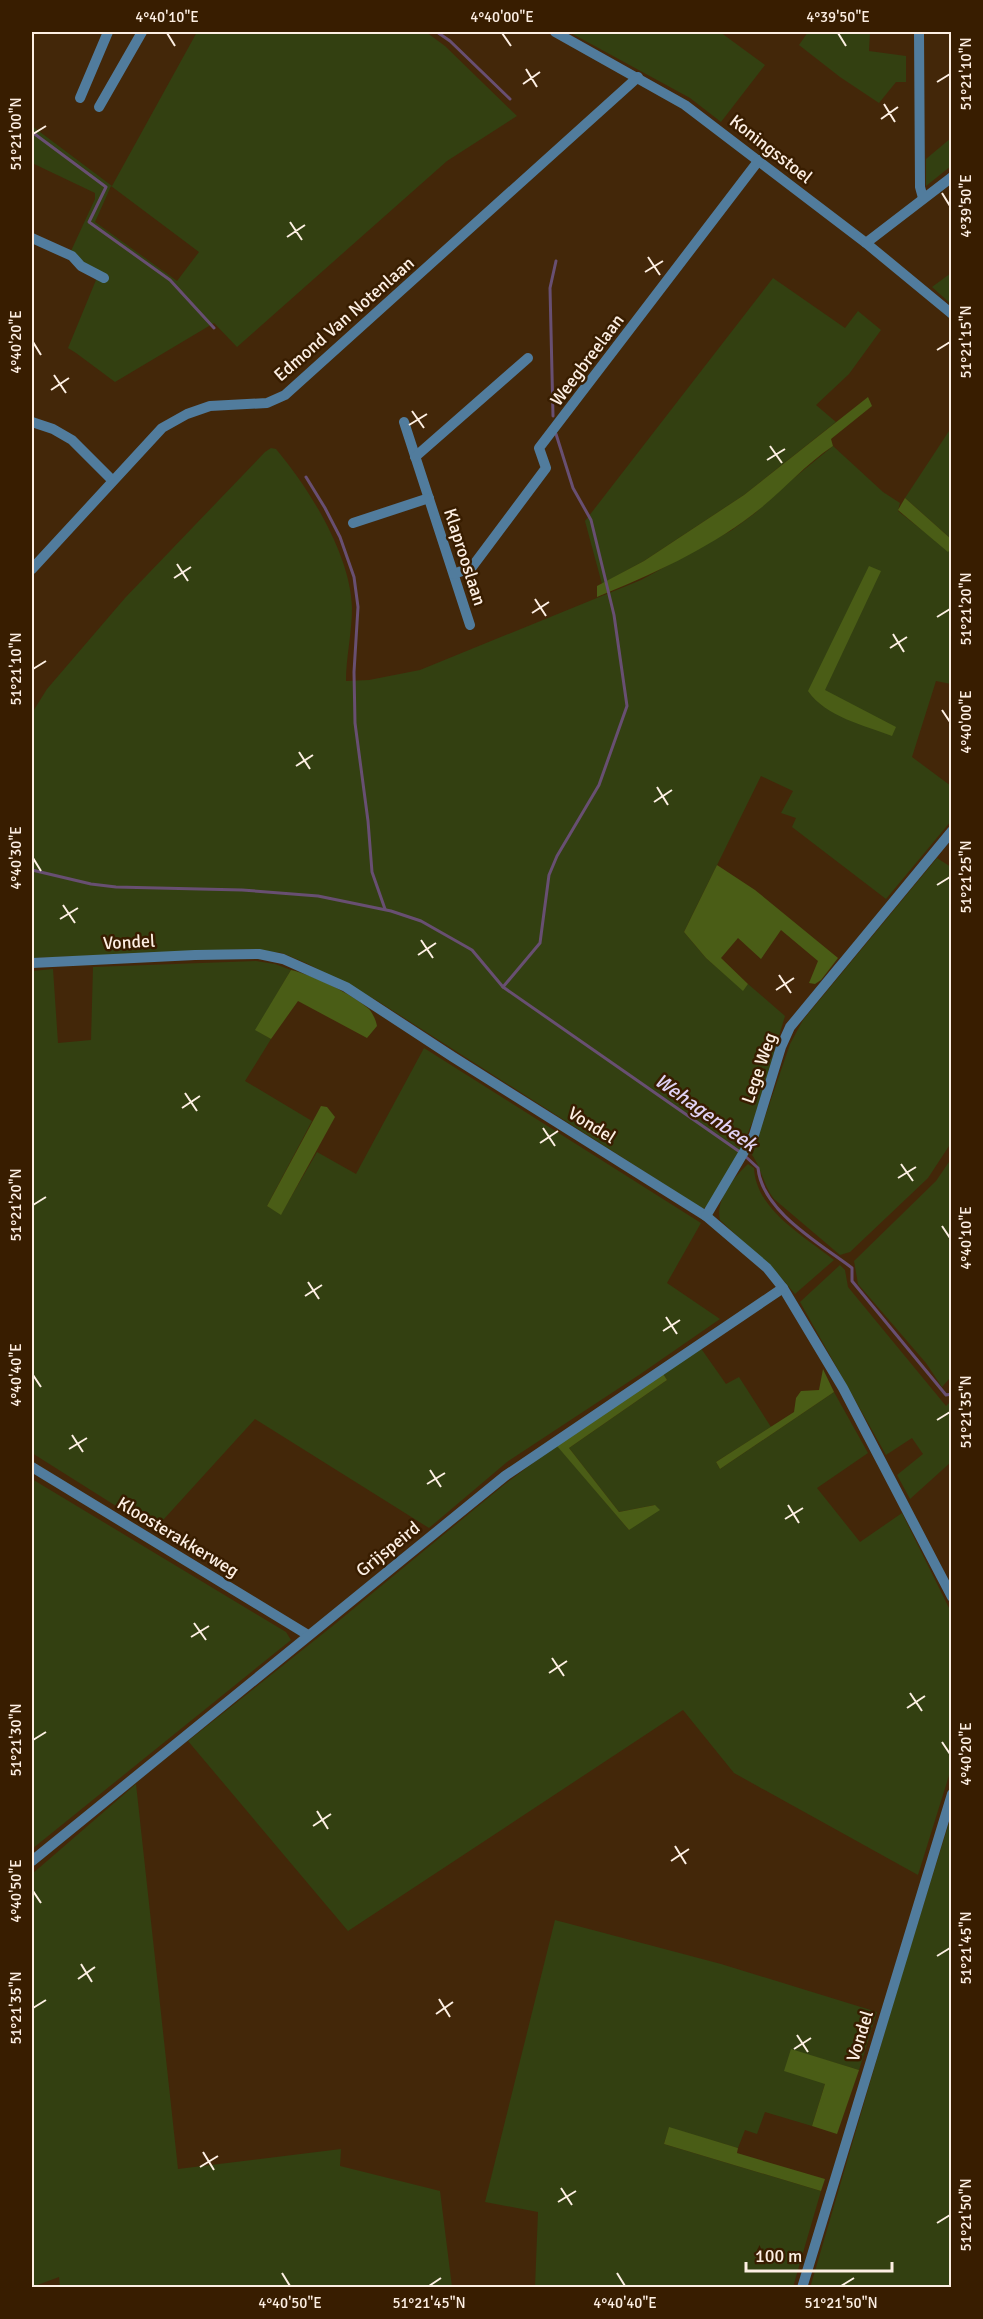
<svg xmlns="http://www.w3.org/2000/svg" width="983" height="2319" font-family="Signika,sans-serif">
<rect width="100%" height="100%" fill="#432709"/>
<g fill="#334011" fill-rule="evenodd">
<path d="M 197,32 L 426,32 L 445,46 L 517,116 L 447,161 L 237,347 L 214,323 L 115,382 L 76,353 L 68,348 L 96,280 L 89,267 L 71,251 L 95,199 L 95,193 L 32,163 L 32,126 L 112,186 ZM 111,186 L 199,252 L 177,281 L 95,222 Z"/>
<polygon points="569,32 720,32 765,65 721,122 690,98"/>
<polygon points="808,32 870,32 869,51 906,56 906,82 896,82 879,103 840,77 799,45"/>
<polygon points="951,138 951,166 926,186 926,159"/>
<polygon points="951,273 951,304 932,287"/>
<polygon points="773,278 845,328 858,311 881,330 849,374 816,405 836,422 744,495 644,561 602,584 585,521"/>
<polygon points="951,428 952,537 951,539 905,498"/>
<path d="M 833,446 L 883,492 L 900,503 L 898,511 L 949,551 L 951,548 L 951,684 L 936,681 L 912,757 L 951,786 L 951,821 L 886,899 L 792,827 L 796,818 L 781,813 L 793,791 L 761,776 L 684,932 L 706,958 L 743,990 L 748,984 L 785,1016 L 755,1116 L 741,1149 L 708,1205 L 703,1209 L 376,1000 L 306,963 L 282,953 L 249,949 L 32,958 L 32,713 L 47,689 L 125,598 L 265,452 L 271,448 L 276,449 C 309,488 351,555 352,608 C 352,633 346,657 346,681 L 369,680 L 420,670 L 641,580 L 732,530 L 755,513 L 784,486 Z"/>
<path d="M 937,858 L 951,867 L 951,1143 L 928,1178 L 850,1252 L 840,1255 L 774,1199 C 763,1185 762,1169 752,1155 L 790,1044 L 803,1020 Z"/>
<polygon points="256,961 275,964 291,970 256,1030 271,1039 245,1081 312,1121 267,1206 281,1214 317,1152 356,1174 424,1048 701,1223 667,1283 720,1319 639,1375 507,1462 429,1528 255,1419 154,1530 32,1453 32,971 53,969 58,1043 91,1040 93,967"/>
<polygon points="951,1159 952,1380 949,1379 942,1387 926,1363 858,1284 854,1261 936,1181"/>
<path d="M 748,1164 L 754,1168 C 756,1210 804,1236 834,1260 L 795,1294 L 778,1274 L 720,1220 C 715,1200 734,1177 748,1164 Z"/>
<polygon points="840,1265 845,1270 848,1287 946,1406 951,1401 951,1462 910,1499 897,1475 923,1454 912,1438 886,1455 800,1302"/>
<polygon points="700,1347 726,1384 739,1377 771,1427 716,1462 720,1469 834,1392 868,1453 817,1488 860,1542 902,1513 951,1612 951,1769 918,1875 734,1773 683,1710 348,1931 188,1741 335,1624 505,1484 557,1445 629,1530 655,1505 619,1512 569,1448 667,1380 662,1372"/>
<polygon points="32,1479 286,1632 291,1640 32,1849"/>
<polygon points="136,1784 178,2169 341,2149 340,2166 440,2191 452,2287 60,2288 59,2277 32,2287 32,1874"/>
<polygon points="949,1823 951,1823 951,2287 810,2288 900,1980"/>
<polygon points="555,1920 721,1964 877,2012 859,2070 791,2050 825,2084 812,2126 765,2112 757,2134 745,2130 738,2148 669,2128 664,2144 821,2191 793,2287 535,2287 538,2212 485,2202"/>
</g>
<g fill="#4a5d16">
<path d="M 868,397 L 872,406 L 831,439 L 833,446 C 803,466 780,494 752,515 C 706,550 651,575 597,597 L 597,586 L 644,561 L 744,495 Z"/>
<polygon points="905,498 951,539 951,548 948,552 898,510"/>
<path d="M 869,566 L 881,571 L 825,690 L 896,727 L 892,736 C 864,725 826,717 808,691 Z"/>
<polygon points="717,865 755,890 838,958 821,980 815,984 809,983 818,961 781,930 761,959 738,938 721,958 748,984 743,991 706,958 684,932"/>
<path d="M 291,970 C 313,975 352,994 369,1009 C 373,1014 376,1020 377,1026 L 367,1038 L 298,1001 L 271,1039 L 255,1030 Z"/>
<polygon points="321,1106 327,1107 335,1117 281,1215 267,1206"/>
<polygon points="823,1369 834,1392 720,1469 716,1462 794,1412 796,1398 801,1391 819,1390"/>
<polygon points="662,1372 667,1380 569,1448 619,1512 655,1505 660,1510 629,1530 557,1446"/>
<polygon points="791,2049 859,2070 837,2134 812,2126 825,2084 784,2071"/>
<polygon points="669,2127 738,2148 737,2153 825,2179 821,2191 664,2144"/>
</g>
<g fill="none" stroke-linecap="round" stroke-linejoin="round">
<g stroke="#684f72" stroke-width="3">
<polyline points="437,32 450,41 510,99"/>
<polyline points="32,132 106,187 89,222 170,280 214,328"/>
<polyline points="553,416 550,288 556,261"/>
<polyline points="306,477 325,508 340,537 354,577 358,607 354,672 355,723 368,821 372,872 385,909"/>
<polyline points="32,870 91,884 116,887 242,890 318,896 391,911 421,921 472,950 503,987 740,1152"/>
<polyline points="503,987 540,943 549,875 557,856 599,785 627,706 614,615 591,520 573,488 556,434"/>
<path d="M 745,1156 L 758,1168 C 762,1211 819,1243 852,1268 L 852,1281 L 946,1395 L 952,1394"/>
</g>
<g stroke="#517c9d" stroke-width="10">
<polyline points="555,32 685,105 866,243 952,314"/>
<polyline points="919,32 920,187 923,198"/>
<polyline points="80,98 108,32"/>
<polyline points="99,107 142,32"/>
<polyline points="32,238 72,256 81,266 104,278"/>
<polyline points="866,243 952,177"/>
<polyline points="32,422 53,429 72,440 112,480"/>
<polyline points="404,422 470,625"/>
<polyline points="415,457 528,358"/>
<polyline points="353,523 429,498"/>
<polyline points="32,569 162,428 187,414 210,406 267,403 285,395 638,77"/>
<polyline points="454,574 472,567 546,468 539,448 759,160"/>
<polyline points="32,963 195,955 259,954 283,959 346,987 453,1057 706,1216 767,1268 783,1288 843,1388 952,1597"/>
<polyline points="706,1216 754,1135 781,1047 790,1027 952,831"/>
<polyline points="32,1467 308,1635"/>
<polyline points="32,1861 505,1476 783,1288"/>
<polyline points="802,2288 952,1794"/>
</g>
</g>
<path fill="none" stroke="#fdefe3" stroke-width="2" d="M 167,33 L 175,46M 502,33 L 511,46M 838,33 L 846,46M 526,69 L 537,87M 937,82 L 950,74M 523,84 L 540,72M 884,104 L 895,122M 881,119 L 898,107M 33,134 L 46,126M 942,193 L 950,206M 290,222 L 302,240M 287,237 L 305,225M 648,257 L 660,275M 645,272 L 663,261M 33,342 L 41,355M 937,350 L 950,342M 54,375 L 66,393M 51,390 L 69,378M 412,411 L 424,428M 409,425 L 427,414M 770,446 L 782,463M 767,460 L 785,449M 177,564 L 188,581M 174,578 L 191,567M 535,599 L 546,616M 532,613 L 549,602M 937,617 L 950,609M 893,634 L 904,652M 890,648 L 907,637M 33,669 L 46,661M 942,710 L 950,722M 299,752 L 310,769M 296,766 L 313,755M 657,787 L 668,805M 654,802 L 672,790M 33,858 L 41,871M 937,885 L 950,877M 63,905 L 75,923M 60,919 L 78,908M 421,940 L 433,958M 418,955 L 436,943M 779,975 L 791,993M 776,990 L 794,978M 185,1093 L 197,1111M 182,1108 L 200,1096M 543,1128 L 555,1146M 540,1143 L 558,1131M 901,1164 L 913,1181M 898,1178 L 916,1167M 33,1205 L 46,1197M 942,1226 L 950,1238M 308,1282 L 319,1299M 305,1296 L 322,1285M 666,1317 L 677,1334M 663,1331 L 680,1320M 33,1375 L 41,1387M 937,1420 L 950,1412M 72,1435 L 83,1452M 69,1449 L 87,1438M 430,1470 L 441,1487M 427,1484 L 445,1473M 788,1505 L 799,1523M 785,1519 L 803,1508M 194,1623 L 206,1640M 191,1637 L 209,1626M 552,1658 L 564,1676M 549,1673 L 567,1661M 910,1693 L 922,1711M 907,1708 L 925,1696M 33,1740 L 46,1732M 942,1742 L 950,1754M 317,1811 L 328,1829M 313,1826 L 331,1814M 675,1846 L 686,1864M 671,1861 L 689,1849M 33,1891 L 41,1903M 937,1956 L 950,1948M 81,1964 L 92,1982M 78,1979 L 95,1967M 439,1999 L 450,2017M 33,2008 L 46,2000M 436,2014 L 453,2002M 797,2035 L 808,2052M 794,2049 L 811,2038M 203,2152 L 214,2170M 200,2167 L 218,2156M 561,2188 L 572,2205M 558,2202 L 576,2191M 937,2223 L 950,2215M 282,2273 L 290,2286M 617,2273 L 625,2286M 429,2286 L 441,2278M 841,2286 L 854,2278"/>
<g text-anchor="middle" stroke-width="5" stroke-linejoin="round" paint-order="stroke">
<g font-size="18" fill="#fdefe3" stroke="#381d00">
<text transform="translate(771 149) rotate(38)" y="6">Koningsstoel</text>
<text transform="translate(344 319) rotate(-41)" y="6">Edmond Van Notenlaan</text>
<text transform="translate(587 360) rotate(-53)" y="6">Weegbreelaan</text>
<text transform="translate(465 557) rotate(72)" y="6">Klaprooslaan</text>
<text transform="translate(129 942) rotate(-3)" y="6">Vondel</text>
<text transform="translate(759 1068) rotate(-71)" y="6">Lege Weg</text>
<text transform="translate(592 1125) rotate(32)" y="6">Vondel</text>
<text transform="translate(178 1537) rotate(31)" y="6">Kloosterakkerweg</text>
<text transform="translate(388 1549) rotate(-39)" y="6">Grijspeird</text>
<text transform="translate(860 2036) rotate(-73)" y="6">Vondel</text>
</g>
<g font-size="20" font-style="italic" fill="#e1d3f6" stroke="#381d00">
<text transform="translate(706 1112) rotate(35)" y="7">Wehagenbeek</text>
</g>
</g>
<rect width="983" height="2319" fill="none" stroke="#381d00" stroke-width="66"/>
<path d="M746 2262v9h146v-9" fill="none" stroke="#fdefe3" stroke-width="3"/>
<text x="755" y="2262" font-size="18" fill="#fdefe3" stroke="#381d00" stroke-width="4.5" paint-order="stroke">100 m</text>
<rect x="33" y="33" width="917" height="2253" fill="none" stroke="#fdefe3" stroke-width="2"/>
<g font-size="15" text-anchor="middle" fill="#fdefe3">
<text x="167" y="22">4°40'10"E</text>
<text x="502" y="22">4°40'00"E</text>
<text x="838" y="22">4°39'50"E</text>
<text transform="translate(966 74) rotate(-90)" y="5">51°21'10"N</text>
<text transform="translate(16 134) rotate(-90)" y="5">51°21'00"N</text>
<text transform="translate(966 206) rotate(-90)" y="5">4°39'50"E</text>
<text transform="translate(966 342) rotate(-90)" y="5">51°21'15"N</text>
<text transform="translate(16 342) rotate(-90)" y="5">4°40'20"E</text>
<text transform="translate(966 609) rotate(-90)" y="5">51°21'20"N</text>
<text transform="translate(16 669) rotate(-90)" y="5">51°21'10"N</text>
<text transform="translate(966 722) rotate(-90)" y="5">4°40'00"E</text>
<text transform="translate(16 858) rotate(-90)" y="5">4°40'30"E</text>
<text transform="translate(966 877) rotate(-90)" y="5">51°21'25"N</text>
<text transform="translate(16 1205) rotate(-90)" y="5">51°21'20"N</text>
<text transform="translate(966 1238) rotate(-90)" y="5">4°40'10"E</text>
<text transform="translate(16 1375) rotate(-90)" y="5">4°40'40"E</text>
<text transform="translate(966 1412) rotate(-90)" y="5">51°21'35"N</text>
<text transform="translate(16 1740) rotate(-90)" y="5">51°21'30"N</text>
<text transform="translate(966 1754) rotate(-90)" y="5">4°40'20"E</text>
<text transform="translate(16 1891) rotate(-90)" y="5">4°40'50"E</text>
<text transform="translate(966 1948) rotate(-90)" y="5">51°21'45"N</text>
<text transform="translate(16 2008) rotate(-90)" y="5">51°21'35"N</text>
<text transform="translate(966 2215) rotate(-90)" y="5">51°21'50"N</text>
<text x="290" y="2308">4°40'50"E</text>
<text x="429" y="2308">51°21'45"N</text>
<text x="625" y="2308">4°40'40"E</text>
<text x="841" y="2308">51°21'50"N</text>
</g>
</svg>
